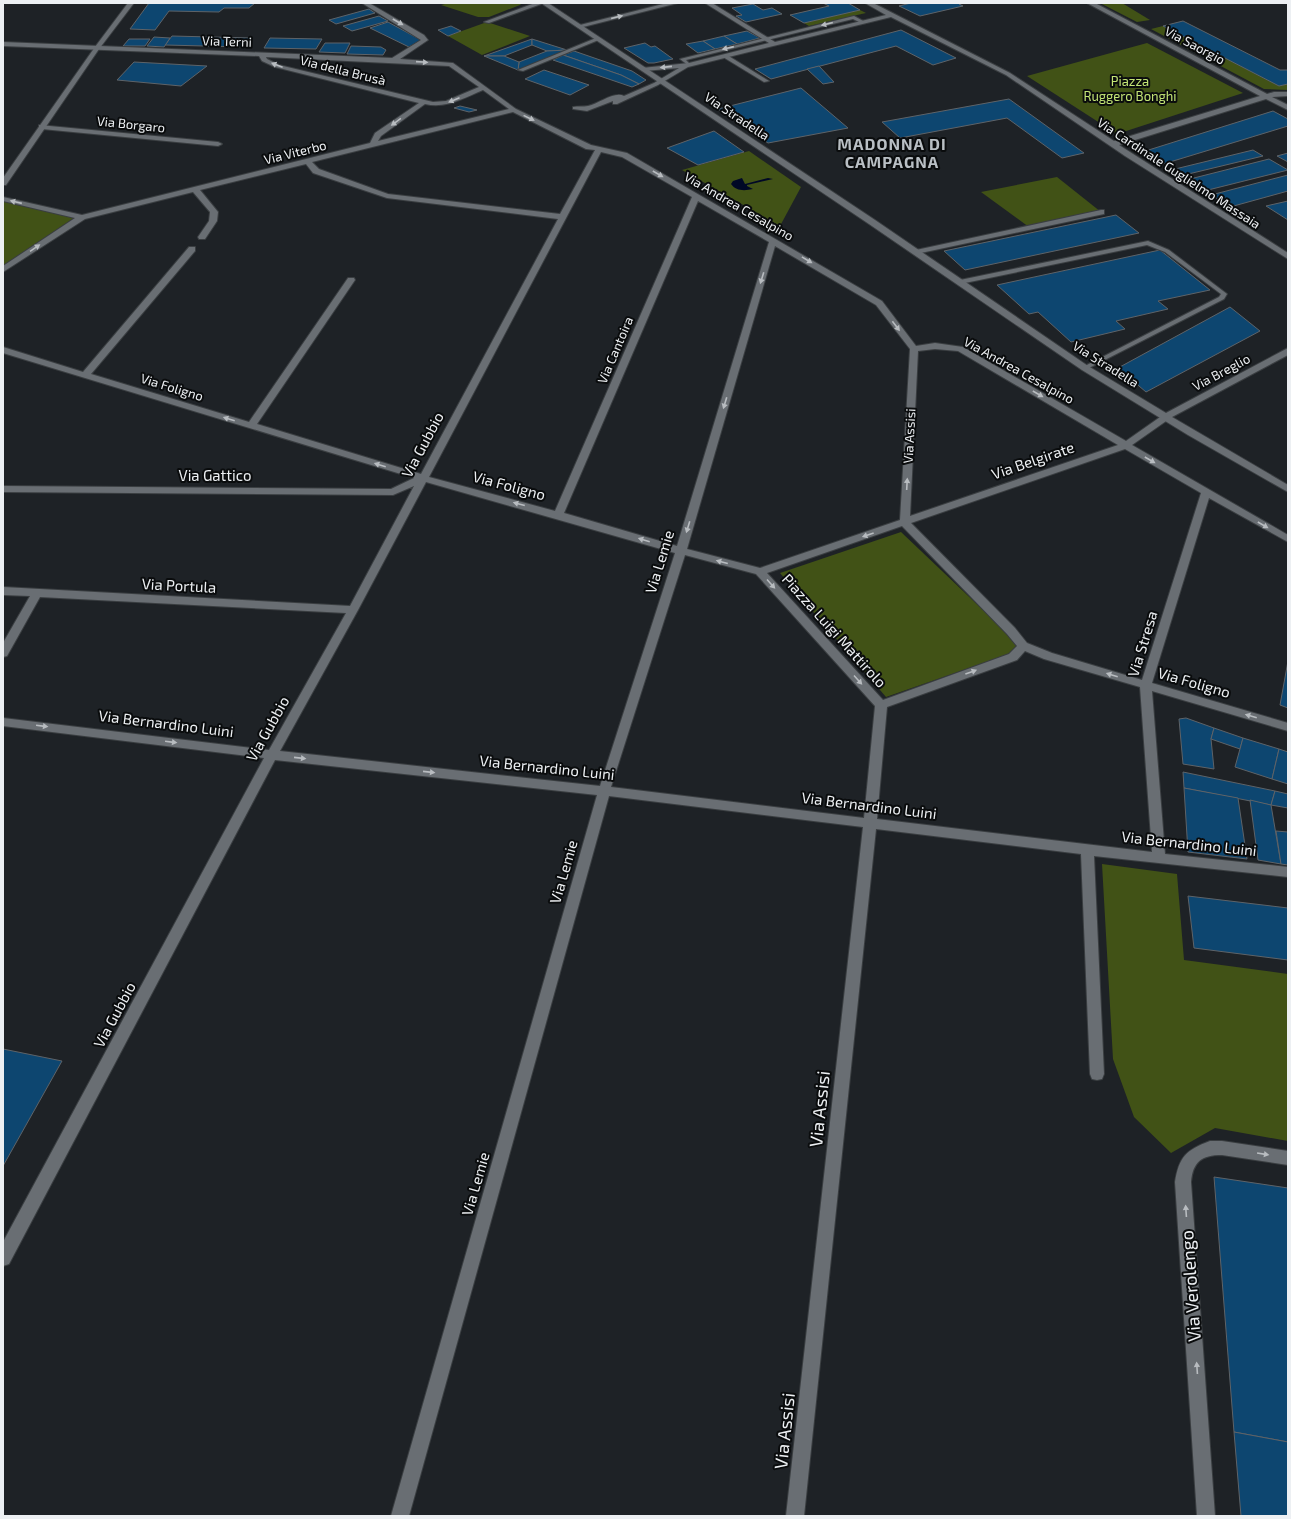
<svg xmlns="http://www.w3.org/2000/svg" width="1291" height="1519" font-family="'Exo 2',sans-serif">
<rect width="100%" height="100%" fill="#1e2226"/>
<g fill="#415216">
<polygon points="449,3 522,3 520,5 489,17 478,17 441,5"/>
<polygon points="1100,3 1122,3 1150,20 1137,22"/>
<polygon points="860,10 866,13 809,26 804,23"/>
<polygon points="487,22 530,36 482,55 448,36"/>
<polygon points="1163,26 1279,86 1288,84 1288,90 1264,89 1151,29"/>
<polygon points="1147,43 1243,93 1117,134 1027,76"/>
<polygon points="749,151 801,187 780,226 682,170"/>
<polygon points="1057,177 1101,212 1029,227 981,192"/>
<polygon points="3,201 74,218 3,266"/>
<polygon points="901,532 1024,649 886,697 780,573"/>
<polygon points="1102,864 1177,874 1184,960 1288,974 1288,1141 1215,1128 1171,1153 1134,1117 1113,1059"/>
</g>
<path fill="#000826" d="M 742,178 L 745,184 L 768,178 L 773,179 L 747,185 L 747,186 L 753,189 C 744,191 736,191 731,184 L 733,181 Z"/>
<g fill="#0d4670" stroke="#5e6368">
<polygon points="149,3 255,3 249,8 224,8 219,12 169,11 155,30 130,29"/>
<polygon points="823,3 848,3 860,10 804,23 790,15 829,6"/>
<polygon points="911,3 962,3 959,4 963,6 920,16 899,6"/>
<polygon points="753,4 763,10 772,8 782,14 746,22 736,16 742,15 732,8"/>
<polygon points="369,9 375,13 336,24 329,20"/>
<polygon points="379,16 388,21 352,31 343,26"/>
<polygon points="1183,21 1280,70 1288,70 1288,84 1279,86 1163,26"/>
<polygon points="388,22 421,40 409,47 370,28"/>
<polygon points="451,26 461,31 448,36 438,30"/>
<polygon points="901,30 956,58 933,65 896,46 771,79 755,69"/>
<polygon points="747,31 760,38 737,44 724,36"/>
<polygon points="172,36 251,38 245,47 165,45"/>
<polygon points="724,36 737,44 715,49 703,41"/>
<polygon points="154,37 170,38 164,47 147,46"/>
<polygon points="270,38 322,39 316,49 264,48"/>
<polygon points="129,39 150,39 145,46 123,46"/>
<polygon points="532,39 532,45 504,56 484,56"/>
<polygon points="532,39 567,50 547,51 532,45"/>
<polygon points="703,41 715,49 698,53 686,44"/>
<polygon points="325,43 350,43 345,53 319,52"/>
<polygon points="645,43 651,47 655,46 673,59 654,63 648,63 624,48"/>
<polygon points="351,46 381,47 386,50 383,55 347,54"/>
<polygon points="567,50 518,70 519,62 547,51"/>
<polygon points="574,51 632,71 646,80 639,84 621,75 563,55"/>
<polygon points="563,55 621,75 639,84 632,87 553,60"/>
<polygon points="484,56 504,56 519,62 518,70"/>
<polygon points="134,62 207,66 181,86 117,80"/>
<polygon points="819,66 834,82 823,84 807,69"/>
<polygon points="544,70 589,85 570,95 525,79"/>
<polygon points="801,88 848,128 768,143 718,109"/>
<polygon points="1009,99 1084,153 1062,158 1007,118 900,138 882,122"/>
<polygon points="460,106 477,110 469,112 454,108"/>
<polygon points="1273,111 1288,119 1288,126 1160,165 1139,153"/>
<polygon points="714,131 744,152 698,165 667,148"/>
<polygon points="1253,150 1263,156 1180,176 1171,170"/>
<polygon points="1288,153 1288,162 1277,156"/>
<polygon points="1269,159 1288,170 1204,191 1186,180"/>
<polygon points="1288,175 1288,191 1230,207 1211,195"/>
<polygon points="1288,201 1288,220 1266,206"/>
<polygon points="1116,215 1139,233 965,270 944,251"/>
<polygon points="1160,250 1210,290 1158,301 1168,309 1116,321 1125,329 1071,342 1038,312 1029,314 997,285"/>
<polygon points="1230,307 1260,331 1146,392 1118,368"/>
<polygon points="1288,661 1288,708 1280,705"/>
<polygon points="1186,718 1214,728 1211,739 1214,769 1183,764 1179,719"/>
<polygon points="1214,728 1243,738 1240,749 1211,739"/>
<polygon points="1243,738 1279,749 1272,779 1235,767"/>
<polygon points="1279,749 1288,752 1288,784 1272,779"/>
<polygon points="1183,772 1275,791 1271,805 1184,788"/>
<polygon points="1184,788 1238,798 1247,859 1188,852"/>
<polygon points="1275,791 1288,794 1288,808 1271,805"/>
<polygon points="1250,800 1271,805 1281,864 1258,860"/>
<polygon points="1276,831 1288,832 1288,865 1281,864"/>
<polygon points="1188,896 1288,908 1288,960 1194,948"/>
<polygon points="3,1049 62,1061 3,1166"/>
<polygon points="1214,1177 1288,1188 1288,1442 1234,1432"/>
<polygon points="1234,1432 1288,1442 1288,1516 1241,1516"/>
</g>
<g fill="none" stroke-linecap="round" stroke-linejoin="round">
<defs>
<g id="service">
<polygon points="854,16 865,22 861,23 853,19 686,60 691,65 689,66 680,59"/>
<polygon points="723,55 727,55 769,81 764,82 723,57"/>
<polygon points="1148,241 1169,250 1227,294 1224,299 1085,370 1083,369 1083,367 1219,297 1221,294 1165,252 1147,245 960,284 957,282 960,280"/>
</g>
<g id="minor">
<path d="M 362,3 L 369,3 L 424,35 L 428,40 L 400,59 L 453,63 L 516,109 L 591,145 L 627,153 L 882,301 L 916,346 L 935,343 L 963,347 L 1126,441 L 1163,415 L 1169,415 L 1171,417 L 1169,419 L 1132,445 L 1288,535 L 1288,542 L 1209,498 L 1152,683 L 1288,723 L 1288,731 L 1152,691 L 1165,854 L 1288,867 L 1288,877 L 1094,856 L 1104,1074 L 1102,1079 L 1097,1080 L 1092,1079 L 1090,1074 L 1081,854 L 876,829 L 804,1516 L 786,1516 L 863,827 L 609,796 L 409,1516 L 391,1516 L 597,795 L 275,760 L 9,1264 L 3,1266 L 3,1242 L 264,758 L 3,726 L 3,718 L 269,750 L 346,613 L 40,597 L 7,656 L 3,657 L 3,643 L 30,596 L 3,595 L 3,587 L 350,606 L 414,486 L 393,495 L 3,492 L 3,486 L 391,489 L 414,478 L 3,353 L 3,347 L 83,372 L 189,247 L 195,247 L 195,251 L 91,374 L 249,422 L 348,278 L 354,278 L 355,280 L 257,424 L 421,474 L 558,219 L 387,198 L 313,173 L 306,164 L 200,190 L 218,212 L 217,221 L 205,239 L 199,239 L 198,237 L 209,221 L 210,212 L 193,192 L 85,219 L 3,272 L 3,266 L 75,218 L 3,201 L 3,197 L 82,215 L 370,143 L 375,133 L 419,103 L 275,67 L 262,61 L 259,56 L 3,46 L 3,42 L 392,58 L 421,40 ZM 266,57 L 449,66 L 479,87 L 446,101 L 433,102 L 279,65 L 267,59 ZM 483,90 L 509,109 L 378,141 L 381,136 L 425,104 C 446,109 464,98 483,90 ZM 513,112 L 586,149 L 595,150 L 560,214 L 388,194 L 319,169 L 312,162 ZM 601,152 L 622,157 L 692,197 L 555,511 L 429,477 ZM 698,201 L 769,242 L 677,546 L 564,513 ZM 775,246 L 876,305 L 910,349 L 900,520 L 760,568 L 687,549 ZM 935,349 L 958,351 L 1118,445 L 910,516 L 918,351 ZM 1125,449 L 1201,493 L 1142,680 L 1052,653 L 1027,643 L 1015,628 L 911,523 ZM 426,482 L 675,553 L 600,786 L 280,751 L 358,610 ZM 902,526 L 1007,634 L 1017,646 L 1009,654 L 883,700 L 767,573 ZM 685,555 L 756,574 L 875,706 L 864,818 L 611,787 ZM 1025,651 L 1044,659 L 1140,687 L 1152,852 L 877,819 L 887,707 L 1017,660 Z"/>
<polygon points="535,3 544,3 489,23 484,22"/>
<polygon points="667,3 678,3 579,28 576,26"/>
<path d="M 705,3 L 712,3 L 775,42 L 886,15 L 865,3 L 873,3 L 1010,73 L 1114,141 L 1260,96 L 1087,3 L 1095,3 L 1267,94 L 1274,92 L 1288,92 L 1288,96 L 1272,97 L 1288,105 L 1288,110 L 1266,99 L 1119,145 L 1288,253 L 1288,259 L 1125,156 L 1006,75 L 891,17 L 688,67 L 658,85 L 617,104 L 613,104 L 613,101 L 587,111 L 573,109 L 573,107 C 578,106 583,107 588,106 C 599,104 614,91 624,96 L 654,83 L 679,68 L 644,71 L 642,70 L 642,68 L 689,63 L 769,43 Z"/>
<polygon points="596,38 601,39 523,71 518,70"/>
<polygon points="39,125 218,142 222,144 218,146 42,129 39,129"/>
<polygon points="1101,210 1104,210 1104,214 916,254 912,252 916,250"/>
<path d="M 1210,1141 L 1222,1141 L 1288,1151 L 1288,1165 L 1222,1155 C 1201,1155 1193,1162 1191,1182 L 1215,1516 L 1197,1516 L 1175,1182 C 1179,1157 1186,1150 1210,1141 Z"/>
</g>
<g id="tertiary">
<polygon points="128,3 134,3 99,49 6,185 3,185 3,178 95,47"/>
<polygon points="541,3 548,3 875,220 1088,366 1166,413 1288,348 1288,355 1172,417 1288,485 1288,492 1188,435 1082,370 869,224"/>
</g>
</defs>
<use href="#service" stroke="#3a3e41" stroke-width="2"/>
<use href="#minor" stroke="#3a3e41" stroke-width="2"/>
<use href="#tertiary" stroke="#3a3e41" stroke-width="2"/>
<use href="#service" fill="#696e73" fill-rule="evenodd"/>
<use href="#minor" fill="#696e73" fill-rule="evenodd"/>
<use href="#tertiary" fill="#696e73" fill-rule="evenodd"/>
</g>
<defs><path id="oneway-solid" d="M-6-.8H1V-3.2L6.5 0L1 3.2V.8H-6Z"/></defs>
<g fill="#b8bcc0">
<use href="#oneway-solid" transform="translate(617 17) rotate(-14)"/>
<use href="#oneway-solid" transform="translate(398 22) rotate(30)"/>
<use href="#oneway-solid" transform="translate(827 24) rotate(166)"/>
<use href="#oneway-solid" transform="translate(728 48) rotate(167)"/>
<use href="#oneway-solid" transform="translate(422 62) rotate(4)"/>
<use href="#oneway-solid" transform="translate(277 65) rotate(-159)"/>
<use href="#oneway-solid" transform="translate(666 67) rotate(174)"/>
<use href="#oneway-solid" transform="translate(454 100) rotate(157)"/>
<use href="#oneway-solid" transform="translate(529 118) rotate(26)"/>
<use href="#oneway-solid" transform="translate(396 122) rotate(144)"/>
<use href="#oneway-solid" transform="translate(658 174) rotate(30)"/>
<use href="#oneway-solid" transform="translate(16 202) rotate(-167)"/>
<use href="#oneway-solid" transform="translate(35 248) rotate(-34)"/>
<use href="#oneway-solid" transform="translate(807 260) rotate(31)"/>
<use href="#oneway-solid" transform="translate(762 278) rotate(107)"/>
<use href="#oneway-solid" transform="translate(896 326) rotate(53)"/>
<use href="#oneway-solid" transform="translate(1038 394) rotate(30)"/>
<use href="#oneway-solid" transform="translate(725 403) rotate(107)"/>
<use href="#oneway-solid" transform="translate(229 419) rotate(-163)"/>
<use href="#oneway-solid" transform="translate(1150 460) rotate(30)"/>
<use href="#oneway-solid" transform="translate(380 465) rotate(-163)"/>
<use href="#oneway-solid" transform="translate(907 484) rotate(-87)"/>
<use href="#oneway-solid" transform="translate(519 504) rotate(-165)"/>
<use href="#oneway-solid" transform="translate(1263 525) rotate(30)"/>
<use href="#oneway-solid" transform="translate(688 527) rotate(107)"/>
<use href="#oneway-solid" transform="translate(868 535) rotate(161)"/>
<use href="#oneway-solid" transform="translate(644 540) rotate(-163)"/>
<use href="#oneway-solid" transform="translate(722 562) rotate(-165)"/>
<use href="#oneway-solid" transform="translate(771 584) rotate(48)"/>
<use href="#oneway-solid" transform="translate(971 672) rotate(-20)"/>
<use href="#oneway-solid" transform="translate(1112 675) rotate(-163)"/>
<use href="#oneway-solid" transform="translate(858 680) rotate(48)"/>
<use href="#oneway-solid" transform="translate(1251 716) rotate(-164)"/>
<use href="#oneway-solid" transform="translate(42 726) rotate(7)"/>
<use href="#oneway-solid" transform="translate(171 742) rotate(7)"/>
<use href="#oneway-solid" transform="translate(300 758) rotate(6)"/>
<use href="#oneway-solid" transform="translate(429 772) rotate(6)"/>
<use href="#oneway-solid" transform="translate(1263 1154) rotate(9)"/>
<use href="#oneway-solid" transform="translate(1186 1211) rotate(-94)"/>
<use href="#oneway-solid" transform="translate(1197 1368) rotate(-94)"/>
</g>
<g text-anchor="middle" stroke-width="4" stroke-linejoin="round" paint-order="stroke">
<g font-size="13" fill="#edf0f3" stroke="#0a0c0d">
<text transform="translate(227 41) rotate(2)" y="5">Via Terni</text>
<text transform="translate(1195 45) rotate(28)" y="5">Via Saorgio</text>
<text transform="translate(343 70) rotate(14)" y="5">Via della Brusà</text>
<text transform="translate(737 116) rotate(34)" y="5">Via Stradella</text>
<text transform="translate(131 124) rotate(6)" y="5">Via Borgaro</text>
<text transform="translate(295 152) rotate(-14)" y="5">Via Viterbo</text>
<text transform="translate(1179 173) rotate(33)" y="5">Via Cardinale Guglielmo Massaia</text>
<text transform="translate(739 206) rotate(30)" y="5">Via Andrea Cesalpino</text>
<text transform="translate(615 350) rotate(-67)" y="5">Via Cantoira</text>
<text transform="translate(1106 364) rotate(32)" y="5">Via Stradella</text>
<text transform="translate(1019 370) rotate(29)" y="5">Via Andrea Cesalpino</text>
<text transform="translate(1221 372) rotate(-28)" y="5">Via Breglio</text>
<text transform="translate(172 387) rotate(17)" y="5">Via Foligno</text>
<text transform="translate(909 436) rotate(-87)" y="5">Via Assisi</text>
</g>
<g font-size="13" fill="#c4e676" stroke="#0a0c0d">
<text x="1130" y="86">Piazza<tspan x="1130" dy="15">Ruggero Bonghi</tspan></text>
</g>
<g font-size="15" fill="#edf0f3" stroke="#0a0c0d">
<text transform="translate(423 445) rotate(-62)" y="5">Via Gubbio</text>
<text transform="translate(1033 461) rotate(-19)" y="5">Via Belgirate</text>
<text x="215" y="481">Via Gattico</text>
<text transform="translate(509 486) rotate(15)" y="5">Via Foligno</text>
<text transform="translate(660 562) rotate(-73)" y="5">Via Lemie</text>
<text transform="translate(179 586) rotate(3)" y="5">Via Portula</text>
<text transform="translate(834 631) rotate(48)" y="5">Piazza Luigi Mattirolo</text>
<text transform="translate(1143 644) rotate(-73)" y="5">Via Stresa</text>
<text transform="translate(1194 683) rotate(16)" y="5">Via Foligno</text>
<text transform="translate(166 724) rotate(7)" y="5">Via Bernardino Luini</text>
<text transform="translate(268 729) rotate(-61)" y="5">Via Gubbio</text>
<text transform="translate(547 768) rotate(6)" y="5">Via Bernardino Luini</text>
<text transform="translate(869 806) rotate(7)" y="5">Via Bernardino Luini</text>
<text transform="translate(1189 844) rotate(6)" y="5">Via Bernardino Luini</text>
<text transform="translate(564 872) rotate(-74)" y="5">Via Lemie</text>
<text transform="translate(115 1015) rotate(-62)" y="5">Via Gubbio</text>
<text transform="translate(476 1184) rotate(-74)" y="5">Via Lemie</text>
</g>
<g font-size="16" font-weight="bold" letter-spacing="1" fill="#b9bfc4" stroke="#0a0c0d">
<text x="892" y="150">MADONNA DI<tspan x="892" dy="18">CAMPAGNA</tspan></text>
</g>
<g font-size="18" fill="#edf0f3" stroke="#0a0c0d">
<text transform="translate(820 1109) rotate(-84)" y="6">Via Assisi</text>
<text transform="translate(1191 1286) rotate(-94)" y="6">Via Verolengo</text>
<text transform="translate(785 1431) rotate(-84)" y="6">Via Assisi</text>
</g>
</g>
<rect width="1291" height="1519" fill="none" stroke="#edf0f3" stroke-width="8"/>
</svg>
